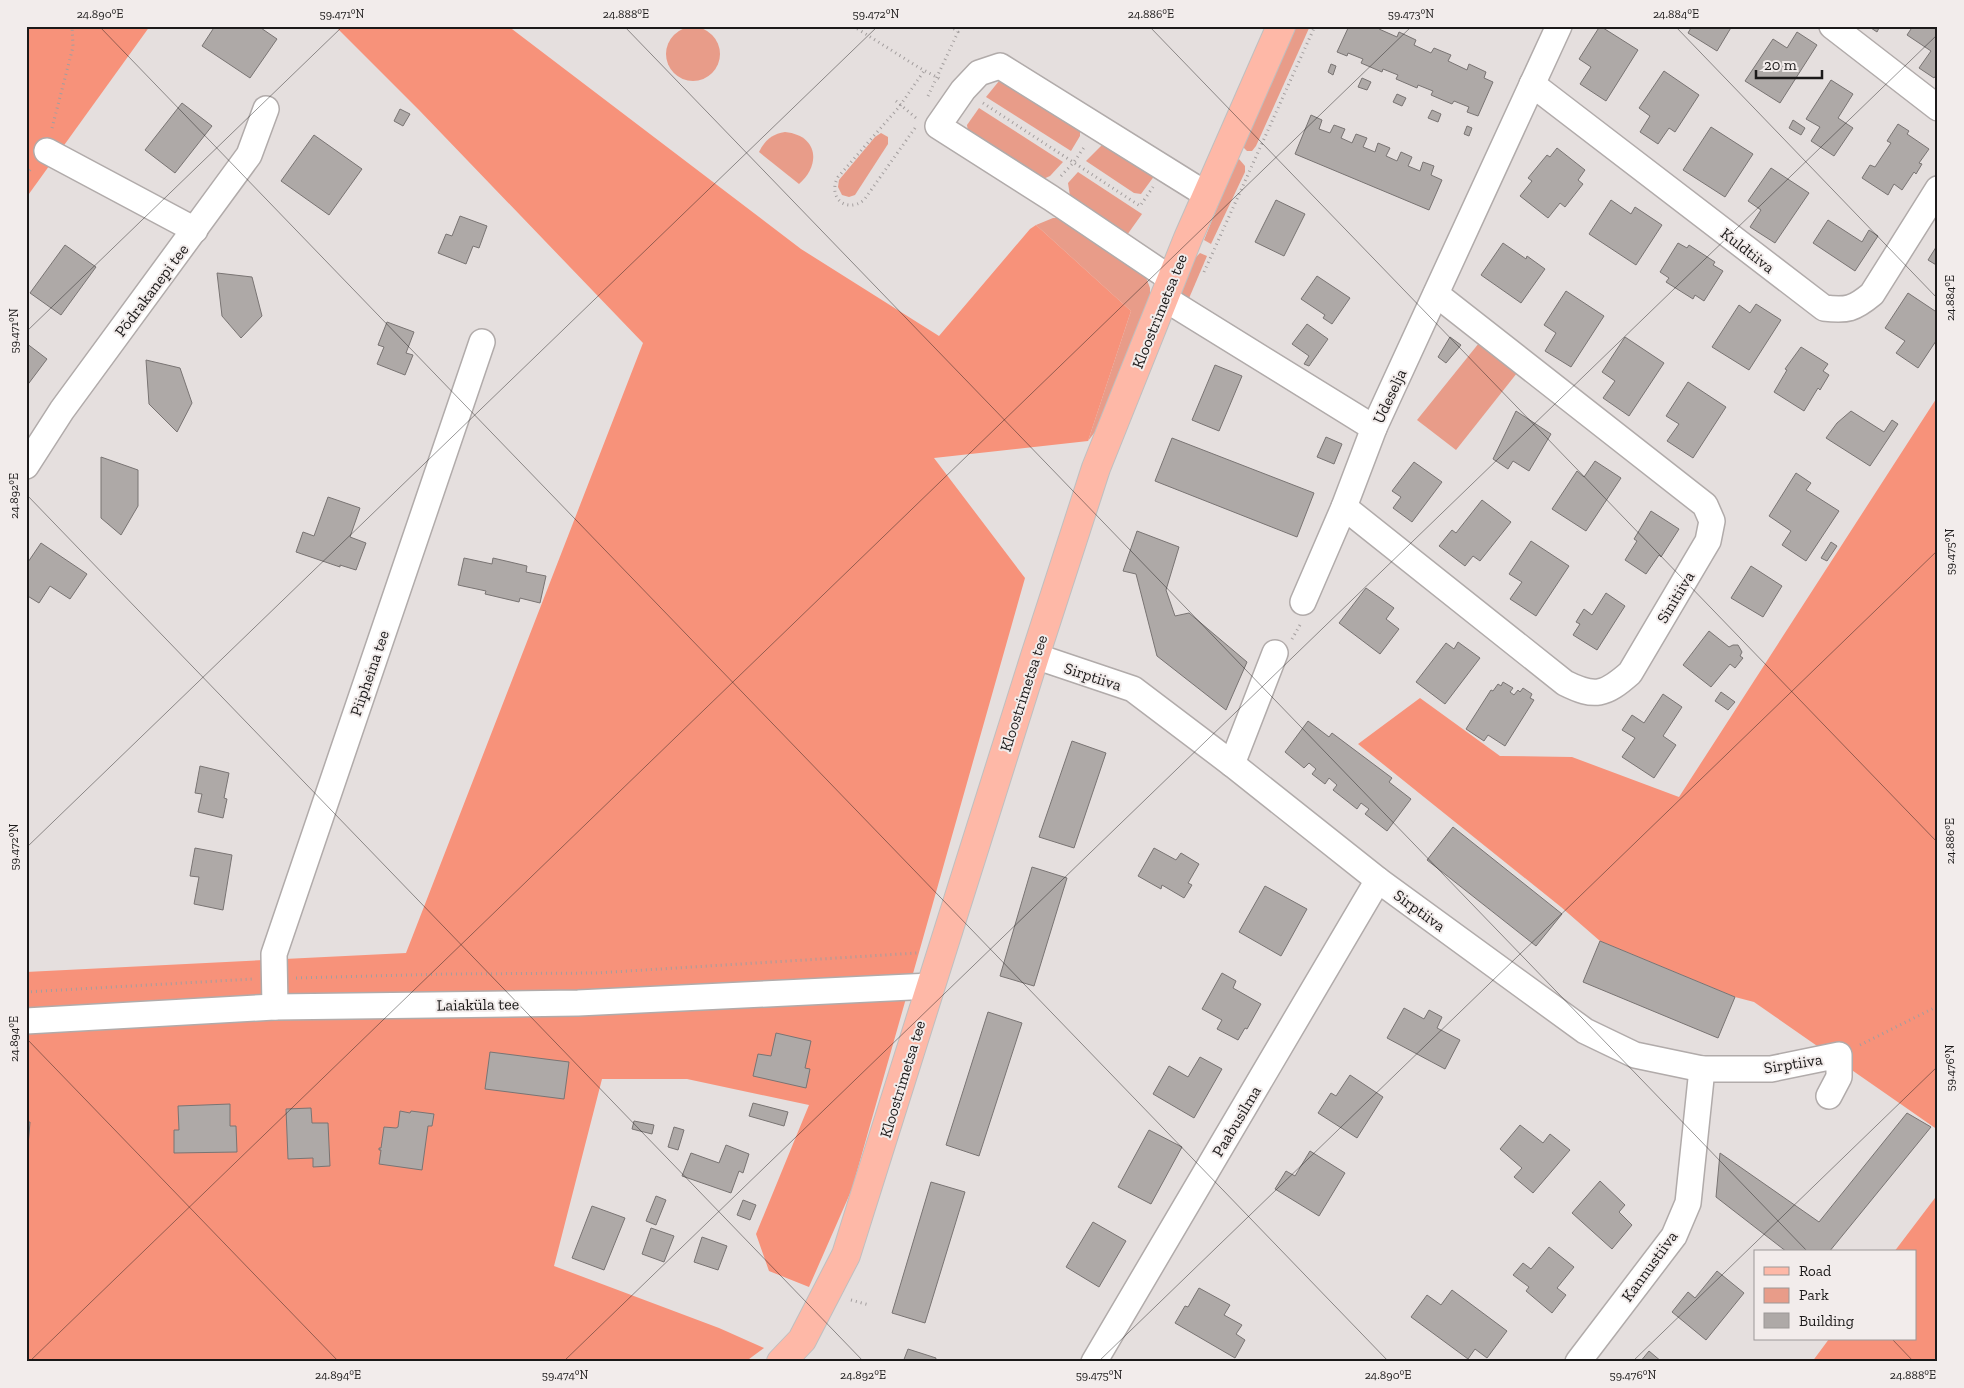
<svg xmlns="http://www.w3.org/2000/svg" width="1964" height="1388" font-family="'Zilla Slab',serif">
<rect width="100%" height="100%" fill="#e5dfde"/>
<g fill="#e89c89">
<polygon points="1296,26 1310,26 1256,146 1252,151 1247,151 1243,147 1244,141"/>
<circle cx="693" cy="54" r="27"/>
<polygon points="999,81 1005,81 1080,130 1080,136 1071,151 986,97"/>
<polygon points="979,108 1063,162 1050,176 1041,180 968,132 967,125"/>
<path d="M 785,132 C 817,135 822,164 799,184 L 759,152 C 765,140 772,134 785,132 Z"/>
<polygon points="881,133 888,137 888,144 855,195 849,197 842,195 838,187 839,180 875,137"/>
<polygon points="1102,145 1105,145 1155,175 1141,194 1134,193 1086,161"/>
<polygon points="1239,159 1245,166 1245,172 1211,244 1204,240 1236,161"/>
<polygon points="1078,172 1142,214 1127,235 1070,196 1068,183"/>
<polygon points="1053,218 1060,218 1144,272 1150,288 1150,298 1095,432 1088,441 1131,311 1036,225"/>
<polygon points="1200,253 1207,256 1187,303 1180,296 1180,291 1195,258"/>
<polygon points="1479,343 1517,373 1456,450 1417,420"/>
</g>
<g fill="#f7927a">
<polygon points="26,26 150,26 26,198"/>
<polygon points="335,26 508,26 801,249 939,336 1030,229 1036,225 1131,311 1088,441 934,458 1025,578 852,1189 809,1287 769,1271 756,1234 809,1105 687,1079 602,1079 554,1266 719,1328 764,1348 745,1362 26,1362 26,972 406,953 643,343 419,110"/>
<polygon points="1938,396 1938,1130 1754,1002 1735,997 1600,941 1561,907 1358,744 1420,698 1500,756 1572,757 1679,797"/>
<polygon points="1938,1194 1938,1362 1812,1362 1829,1339 1915,1339 1915,1252 1894,1252"/>
</g>
<g fill="#aea9a7" stroke="#797473">
<polygon points="215,26 258,26 277,39 250,78 202,46"/>
<polygon points="1349,26 1380,26 1379,29 1397,37 1399,32 1416,40 1414,45 1431,53 1434,48 1451,55 1448,61 1467,70 1469,64 1486,72 1484,78 1493,82 1478,116 1467,112 1469,107 1454,101 1452,104 1431,95 1433,91 1418,85 1417,88 1396,79 1398,75 1383,69 1382,72 1361,63 1363,59 1348,53 1347,56 1337,52"/>
<polygon points="1600,26 1638,50 1606,101 1580,84 1591,67 1579,59"/>
<polygon points="1692,26 1732,26 1717,51 1688,33"/>
<polygon points="1868,26 1880,26 1877,32"/>
<polygon points="1913,26 1938,26 1938,73 1934,78 1919,68 1931,51 1907,35"/>
<polygon points="1797,32 1817,45 1780,103 1745,81 1773,39 1787,48"/>
<polygon points="1331,64 1336,66 1333,75 1328,72"/>
<polygon points="1664,71 1699,95 1675,132 1669,128 1658,144 1640,132 1650,116 1639,108"/>
<polygon points="1362,78 1371,82 1367,90 1358,87"/>
<polygon points="1831,80 1853,94 1838,118 1853,128 1834,156 1811,141 1820,127 1806,119"/>
<polygon points="1397,94 1406,98 1402,106 1393,102"/>
<polygon points="182,103 212,126 175,173 145,150"/>
<polygon points="400,109 410,114 403,126 394,121"/>
<polygon points="1432,110 1441,114 1438,122 1428,118"/>
<polygon points="1311,115 1322,120 1319,129 1330,133 1334,125 1345,129 1341,138 1352,143 1356,134 1367,138 1363,147 1375,152 1378,143 1390,148 1386,156 1397,161 1401,152 1412,157 1408,166 1420,171 1423,162 1434,166 1431,175 1442,180 1429,210 1295,154"/>
<polygon points="1793,120 1805,128 1801,135 1789,128"/>
<polygon points="1898,124 1909,131 1907,134 1929,149 1919,163 1922,164 1916,174 1914,172 1902,190 1894,184 1888,195 1862,178 1870,165 1875,167 1891,143 1887,141"/>
<polygon points="1467,126 1472,128 1469,136 1464,134"/>
<polygon points="1711,127 1753,154 1725,197 1683,170"/>
<polygon points="314,135 362,169 329,215 281,181"/>
<polygon points="1557,148 1585,170 1578,180 1583,184 1565,207 1560,203 1548,218 1520,196 1532,181 1528,178 1547,155 1550,157"/>
<polygon points="1771,168 1809,193 1775,243 1750,227 1761,210 1748,201"/>
<polygon points="1276,200 1305,214 1284,256 1255,242"/>
<polygon points="1611,200 1631,214 1635,207 1662,225 1636,265 1589,234"/>
<polygon points="460,216 487,226 479,248 473,246 466,264 438,253 446,234 452,236"/>
<polygon points="1828,220 1862,242 1869,230 1878,236 1855,271 1813,243"/>
<polygon points="1503,243 1526,259 1527,256 1545,269 1521,303 1481,275"/>
<polygon points="1678,243 1687,248 1689,245 1715,262 1713,265 1723,271 1704,301 1695,295 1693,299 1666,282 1669,278 1660,272"/>
<polygon points="1938,244 1938,266 1928,260"/>
<polygon points="65,245 96,267 61,315 30,293"/>
<polygon points="217,273 252,277 262,316 241,338 222,316"/>
<polygon points="1317,276 1350,298 1332,324 1323,318 1325,315 1301,299"/>
<polygon points="1566,291 1604,316 1571,367 1545,351 1556,333 1544,325"/>
<polygon points="1908,293 1938,313 1938,338 1918,368 1896,353 1905,341 1885,328"/>
<polygon points="1756,304 1781,320 1749,370 1712,347 1739,305 1750,313"/>
<polygon points="387,322 414,332 406,353 413,355 405,375 377,364 384,347 378,345"/>
<polygon points="1307,324 1328,339 1309,366 1304,364 1309,356 1292,344"/>
<polygon points="1450,337 1461,345 1446,363 1438,357"/>
<polygon points="1625,337 1664,363 1629,416 1603,398 1615,381 1602,372"/>
<polygon points="26,343 47,359 26,387"/>
<polygon points="1801,347 1828,364 1823,371 1829,375 1820,390 1818,388 1804,411 1774,392 1787,370 1785,369"/>
<polygon points="146,360 180,368 192,403 177,432 149,404"/>
<polygon points="1215,365 1242,376 1219,431 1192,420"/>
<polygon points="1688,382 1726,407 1693,458 1667,441 1679,424 1666,416"/>
<polygon points="1516,411 1551,434 1529,471 1513,461 1508,469 1493,459"/>
<polygon points="1851,411 1884,432 1892,420 1898,424 1870,466 1826,438 1837,423"/>
<polygon points="1326,437 1342,444 1334,464 1317,457"/>
<polygon points="1172,438 1314,493 1297,537 1155,481"/>
<polygon points="101,457 138,470 138,506 121,535 101,518"/>
<polygon points="1595,461 1621,478 1586,531 1552,509 1577,471 1584,477"/>
<polygon points="1414,462 1442,482 1412,522 1393,508 1401,497 1392,491"/>
<polygon points="1796,473 1811,483 1806,490 1839,511 1806,561 1782,545 1791,531 1769,516"/>
<polygon points="328,497 360,508 350,537 366,543 356,570 340,565 340,567 296,552 303,532 314,536"/>
<polygon points="1482,500 1511,522 1480,561 1473,556 1465,566 1439,546 1452,530 1456,533"/>
<polygon points="1651,511 1679,529 1661,557 1659,555 1646,574 1625,560 1637,541 1634,539"/>
<polygon points="1137,531 1179,547 1166,590 1175,616 1189,613 1247,662 1226,710 1157,656 1136,574 1123,571"/>
<polygon points="1531,541 1569,566 1536,616 1510,599 1522,582 1509,574"/>
<polygon points="1831,542 1837,546 1827,561 1821,558"/>
<polygon points="41,543 87,574 70,599 50,586 39,603 26,595 26,565"/>
<polygon points="464,558 492,564 493,558 527,566 526,572 546,576 540,603 520,598 519,602 485,594 486,591 458,585"/>
<polygon points="1751,566 1782,586 1763,617 1731,598"/>
<polygon points="1366,588 1394,608 1386,619 1399,629 1380,654 1339,623"/>
<polygon points="1606,593 1625,606 1597,650 1573,635 1580,624 1576,622 1584,609 1592,615"/>
<polygon points="1709,631 1729,647 1733,645 1738,645 1742,652 1740,656 1743,658 1735,668 1730,664 1711,687 1683,665"/>
<polygon points="1458,642 1480,658 1445,704 1416,682 1446,643 1454,649"/>
<polygon points="1503,682 1513,688 1510,692 1514,695 1518,690 1520,692 1523,688 1532,694 1530,698 1534,700 1505,746 1488,735 1484,741 1466,729 1491,690 1493,691 1498,684 1501,686"/>
<polygon points="1721,692 1735,702 1728,710 1715,701"/>
<polygon points="1663,694 1682,707 1663,736 1676,745 1654,778 1622,757 1635,738 1622,730 1632,715 1644,723"/>
<polygon points="1308,721 1329,737 1332,733 1392,778 1389,782 1411,799 1387,831 1365,814 1369,809 1361,803 1357,809 1333,790 1337,785 1329,778 1325,784 1312,774 1316,769 1309,763 1304,768 1285,752"/>
<polygon points="1072,741 1106,753 1074,848 1039,837"/>
<polygon points="200,766 229,773 224,798 227,799 223,818 198,812 202,794 195,793"/>
<polygon points="1453,827 1562,914 1536,946 1427,860"/>
<polygon points="195,848 232,855 223,910 194,904 199,877 190,876"/>
<polygon points="1154,848 1176,860 1181,853 1199,864 1188,883 1192,885 1184,898 1162,885 1161,889 1138,876"/>
<polygon points="1032,867 1067,878 1034,986 1000,976"/>
<polygon points="1265,886 1307,909 1281,956 1239,932"/>
<polygon points="1600,941 1735,997 1718,1038 1583,982"/>
<polygon points="1222,973 1236,981 1233,988 1261,1004 1247,1029 1245,1028 1238,1040 1217,1029 1222,1020 1202,1009"/>
<polygon points="1404,1008 1424,1019 1429,1010 1442,1017 1437,1028 1460,1040 1445,1069 1387,1038"/>
<polygon points="988,1012 1022,1023 979,1156 946,1145"/>
<polygon points="776,1033 811,1041 805,1068 810,1069 806,1088 753,1076 758,1054 771,1056"/>
<polygon points="490,1052 569,1062 564,1099 485,1089"/>
<polygon points="1200,1057 1222,1069 1194,1118 1153,1094 1169,1066 1188,1077"/>
<polygon points="1350,1075 1383,1097 1357,1138 1318,1113 1331,1093 1336,1096"/>
<polygon points="753,1103 788,1112 784,1126 749,1116"/>
<polygon points="230,1104 230,1126 236,1126 237,1152 174,1153 174,1130 179,1130 178,1106"/>
<polygon points="311,1108 312,1123 328,1123 330,1166 313,1167 313,1158 288,1159 286,1109"/>
<polygon points="400,1111 410,1113 411,1111 434,1114 432,1126 428,1126 422,1170 379,1164 381,1150 379,1150 379,1148 381,1148 384,1127 396,1128 398,1127"/>
<polygon points="1907,1113 1931,1127 1829,1252 1787,1252 1716,1197 1720,1153 1819,1222"/>
<polygon points="634,1121 654,1125 652,1134 632,1129"/>
<polygon points="26,1122 30,1122 27,1158 26,1158"/>
<polygon points="1520,1125 1543,1143 1550,1134 1570,1150 1533,1193 1514,1177 1522,1168 1500,1149"/>
<polygon points="674,1127 684,1130 678,1150 668,1147"/>
<polygon points="1149,1130 1182,1147 1151,1204 1118,1187"/>
<polygon points="726,1145 749,1154 743,1173 739,1171 731,1193 682,1176 691,1153 719,1163"/>
<polygon points="1310,1151 1345,1173 1319,1216 1275,1189 1286,1171 1295,1176"/>
<polygon points="1600,1181 1625,1205 1619,1212 1632,1225 1612,1249 1572,1213"/>
<polygon points="931,1182 965,1192 925,1323 892,1313"/>
<polygon points="656,1196 666,1200 656,1225 646,1221"/>
<polygon points="743,1200 756,1205 750,1220 737,1215"/>
<polygon points="592,1206 625,1218 604,1270 572,1258"/>
<polygon points="1093,1222 1126,1241 1099,1287 1066,1267"/>
<polygon points="651,1228 674,1236 664,1262 642,1254"/>
<polygon points="702,1237 727,1246 718,1270 694,1262"/>
<polygon points="1549,1247 1574,1267 1557,1288 1566,1295 1552,1313 1526,1291 1529,1287 1513,1275 1523,1263 1531,1269"/>
<polygon points="1717,1271 1744,1293 1706,1340 1672,1312 1688,1292 1695,1298"/>
<polygon points="1199,1288 1230,1305 1224,1315 1242,1325 1236,1334 1245,1340 1235,1358 1175,1323 1185,1306 1188,1307"/>
<polygon points="1452,1290 1507,1331 1487,1358 1475,1349 1468,1359 1411,1317 1427,1295 1441,1305"/>
<polygon points="908,1349 936,1358 935,1362 903,1362"/>
<polygon points="1649,1351 1662,1362 1640,1362"/>
</g>
<g fill="none" stroke-linecap="round" stroke-linejoin="round">
<defs>
<g id="minor">
<polyline points="1832,26 1938,108"/>
<path d="M 1532,84 L 1824,308 C 1847,311 1854,309 1872,294 L 1938,189"/>
<polyline points="47,151 195,230"/>
<polyline points="1171,279 1051,198 938,126 963,90 979,73 1000,66 1207,195"/>
<polyline points="1164,298 1374,428"/>
<polyline points="26,466 62,410 249,155 266,109"/>
<path d="M 1344,507 L 1565,683 C 1595,698 1605,695 1630,673 L 1708,541 L 1712,521 L 1705,505 L 1436,294"/>
<polyline points="1303,602 1344,507 1374,428 1559,26"/>
<polyline points="1035,656 1133,689 1232,764 1378,880 1585,1031 1635,1055 1702,1069 1771,1069 1839,1055 1839,1077 1829,1096"/>
<polyline points="1232,764 1275,653"/>
<polyline points="275,1007 274,954 482,342"/>
<polyline points="26,1021 274,1007 578,1003 931,986"/>
<polyline points="1094,1362 1378,880"/>
<polyline points="1578,1362 1674,1236 1688,1203 1702,1069"/>
</g>
<polyline id="major" points="781,1362 802,1340 846,1255 1035,656 1096,468 1188,238 1281,26"/>
</defs>
<use href="#minor" stroke="#b1abaa" stroke-width="28"/>
<use href="#major" stroke="#bfbfbf" stroke-width="30"/>
<g stroke="#a39e9e" stroke-width="3" stroke-dasharray="1 4" stroke-linecap="butt">
<polyline points="853,26 918,67 942,80"/>
<polyline points="928,96 958,32 950,26"/>
<polyline points="896,101 916,118"/>
<polyline points="983,103 1140,206 1153,187"/>
<polyline points="52,128 73,47 72,26"/>
<path d="M 915,128 L 864,200 C 846,214 827,197 838,177 L 899,107 L 924,71"/>
<polyline points="26,174 32,168"/>
<polyline points="1061,176 1074,162 1085,146"/>
<polyline points="1204,272 1315,26"/>
<polyline points="1292,639 1300,625"/>
<polyline points="296,978 446,974 596,973 917,953"/>
<polyline points="26,992 253,979"/>
<polyline points="1860,1045 1938,1006"/>
<polyline points="851,1300 869,1305"/>
</g>
<use href="#minor" stroke="#fff" stroke-width="25"/>
<use href="#major" stroke="#feb8a7" stroke-width="28"/>
</g>
<path fill="none" stroke="#1c1a1a" stroke-width="1" stroke-opacity="0.45" d="M 99,26 L 1389,1362M 624,26 L 1808,1252M 1149,26 L 1938,843M 1675,26 L 1938,299M 26,332 L 343,26M 26,494 L 864,1362M 26,848 L 878,26M 26,1038 L 339,1362M 1892,1339 L 1914,1362M 29,1362 L 1412,26M 563,1362 L 1938,34M 1098,1362 L 1938,550M 1632,1362 L 1938,1066"/>
<g text-anchor="middle" stroke-width="4" stroke-linejoin="round" paint-order="stroke">
<g font-size="16" fill="#1c1a1a" stroke="#f2eceb">
<text transform="translate(1748 250) rotate(38)" y="6">Kuldtiiva</text>
<text transform="translate(151 290) rotate(-53)" y="6">Põdrakanepi tee</text>
<text transform="translate(1159 311) rotate(-68)" y="6">Kloostrimetsa tee</text>
<text transform="translate(1389 396) rotate(-65)" y="6">Udeselja</text>
<text transform="translate(1675 597) rotate(-59)" y="6">Sinitiiva</text>
<text transform="translate(369 673) rotate(-71)" y="6">Piipheina tee</text>
<text transform="translate(1093 676) rotate(18)" y="6">Sirptiiva</text>
<text transform="translate(1023 693) rotate(-72)" y="6">Kloostrimetsa tee</text>
<text transform="translate(1420 910) rotate(36)" y="6">Sirptiiva</text>
<text transform="translate(478 1004) rotate(-1)" y="6">Laiaküla tee</text>
<text transform="translate(1793 1063) rotate(-9)" y="6">Sirptiiva</text>
<text transform="translate(902 1079) rotate(-73)" y="6">Kloostrimetsa tee</text>
<text transform="translate(1236 1121) rotate(-59)" y="6">Paabusilma</text>
<text transform="translate(1649 1266) rotate(-54)" y="6">Kannustiiva</text>
</g>
</g>
<rect width="1964" height="1388" fill="none" stroke="#f2eceb" stroke-width="55"/>
<rect x="1754" y="1250" width="162" height="90" fill="#f2eceb" stroke="#9c9897"/>
<rect x="1764" y="1267" width="25" height="8" fill="#feb8a7" stroke="#9c9897"/>
<text x="1799" y="1276" font-size="15" fill="#1c1a1a">Road</text>
<rect x="1764" y="1288" width="25" height="15" fill="#e89c89" stroke="#9c9897"/>
<text x="1799" y="1300" font-size="15" fill="#1c1a1a">Park</text>
<rect x="1764" y="1313" width="25" height="15" fill="#aea9a7" stroke="#9c9897"/>
<text x="1799" y="1326" font-size="15" fill="#1c1a1a">Building</text>
<path d="M1756 70v8h66v-8" fill="none" stroke="#1c1a1a" stroke-width="2.5"/>
<text x="1764" y="70" font-size="15" fill="#1c1a1a" stroke="#f2eceb" stroke-width="4" paint-order="stroke">20 m</text>
<rect x="28" y="28" width="1908" height="1332" fill="none" stroke="#1c1a1a" stroke-width="2"/>
<g font-size="12" text-anchor="middle" fill="#1c1a1a">
<text x="100" y="18">24.890°E</text>
<text x="342" y="18">59.471°N</text>
<text x="626" y="18">24.888°E</text>
<text x="876" y="18">59.472°N</text>
<text x="1151" y="18">24.886°E</text>
<text x="1411" y="18">59.473°N</text>
<text x="1676" y="18">24.884°E</text>
<text transform="translate(1950 298) rotate(-90)" y="4">24.884°E</text>
<text transform="translate(14 331) rotate(-90)" y="4">59.471°N</text>
<text transform="translate(14 496) rotate(-90)" y="4">24.892°E</text>
<text transform="translate(1950 552) rotate(-90)" y="4">59.475°N</text>
<text transform="translate(1950 841) rotate(-90)" y="4">24.886°E</text>
<text transform="translate(14 847) rotate(-90)" y="4">59.472°N</text>
<text transform="translate(14 1039) rotate(-90)" y="4">24.894°E</text>
<text transform="translate(1950 1068) rotate(-90)" y="4">59.476°N</text>
<text x="338" y="1379">24.894°E</text>
<text x="565" y="1379">59.474°N</text>
<text x="863" y="1379">24.892°E</text>
<text x="1099" y="1379">59.475°N</text>
<text x="1388" y="1379">24.890°E</text>
<text x="1633" y="1379">59.476°N</text>
<text x="1913" y="1379">24.888°E</text>
</g>
</svg>
